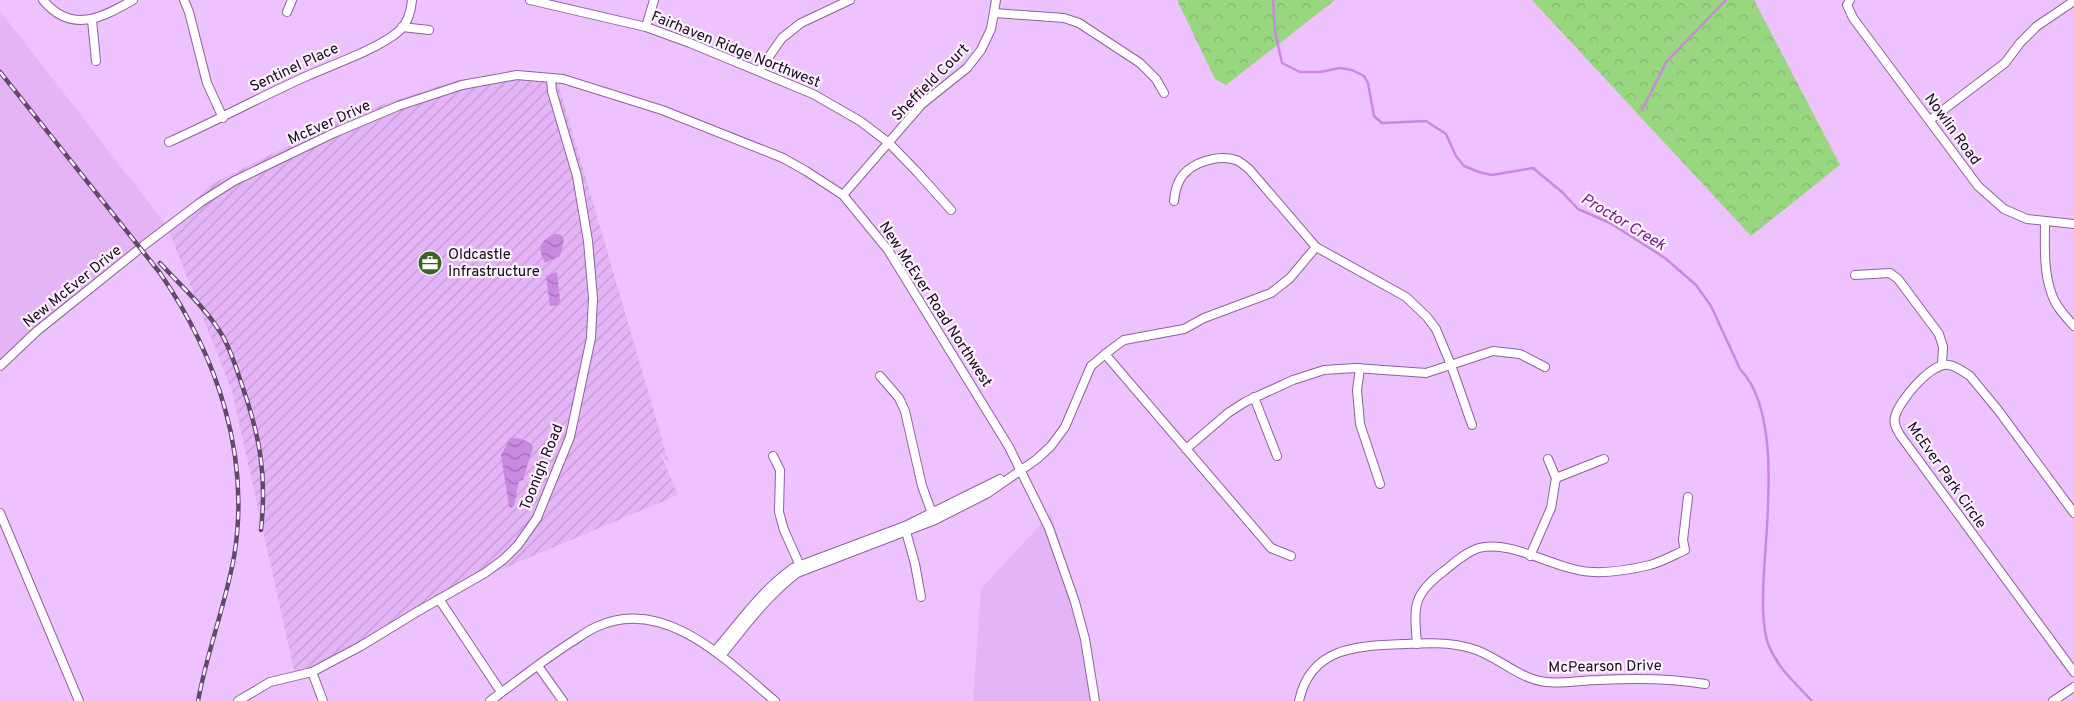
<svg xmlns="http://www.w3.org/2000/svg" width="2074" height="701" font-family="Overpass,sans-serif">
<defs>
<pattern id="industrial-furrows" width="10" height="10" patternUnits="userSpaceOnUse" patternTransform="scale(1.25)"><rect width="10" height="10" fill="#e5b4f7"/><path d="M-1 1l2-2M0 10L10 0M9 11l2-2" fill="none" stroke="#c499d3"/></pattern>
<pattern id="forest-crowns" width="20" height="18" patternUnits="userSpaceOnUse" patternTransform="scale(1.25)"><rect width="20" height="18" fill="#99d680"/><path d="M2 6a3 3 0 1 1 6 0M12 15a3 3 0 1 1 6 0" fill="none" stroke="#83b66e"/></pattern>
<pattern id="water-waves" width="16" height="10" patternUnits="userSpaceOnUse" patternTransform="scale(1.25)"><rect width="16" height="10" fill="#c989e0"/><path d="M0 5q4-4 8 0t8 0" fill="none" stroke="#a26eb5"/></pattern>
</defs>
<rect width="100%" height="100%" fill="#eec1ff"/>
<g fill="#e5b4f7">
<polygon points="0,11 167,226 0,363"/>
<polygon points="1051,513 1077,603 1093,701 973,701 981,589"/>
</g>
<polygon fill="url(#industrial-furrows)" points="556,76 669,463 660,453 678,495 483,577 296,679 232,391 167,226 212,184 348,116 461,79"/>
<g fill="url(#forest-crowns)">
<polygon points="1177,0 1335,0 1226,85 1215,79"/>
<polygon points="1532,0 1754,0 1840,165 1751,236"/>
</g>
<g fill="url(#water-waves)">
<path d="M 556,234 L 561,235 L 564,240 L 560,256 L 545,263 C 537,248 539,240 556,234 Z"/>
<polygon points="557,272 560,300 559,305 550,306 546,276"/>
<path d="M 510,438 C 519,438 527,439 533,447 L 523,480 L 519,481 L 514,506 L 511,508 L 509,506 L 501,455 Z"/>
</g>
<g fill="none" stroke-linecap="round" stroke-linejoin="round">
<g stroke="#c989e0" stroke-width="2.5">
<path d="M 1273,0 L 1275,31 L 1282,63 L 1300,72 L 1320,72 L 1340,68 L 1352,70 L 1364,76 L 1368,83 L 1374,116 L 1382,123 L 1426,121 L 1446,134 L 1456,156 L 1464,166 L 1479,172 L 1492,175 L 1533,168 L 1562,192 L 1578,209 L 1610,223 L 1665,258 L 1696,285 L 1711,306 L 1740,369 C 1781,411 1767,517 1764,572 C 1763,595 1761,621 1768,644 C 1777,667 1795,683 1812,701"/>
<polyline points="1642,110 1667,61 1726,0"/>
<polyline points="1610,223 1613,212"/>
</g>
<defs>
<g id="minor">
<path d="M 43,0 C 71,34 102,18 133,0"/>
<polyline points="184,0 189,12 207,83 223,118"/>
<polyline points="530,0 646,27 690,43 813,94 860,121 889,143 918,173 951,210"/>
<polyline points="1850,0 1847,5 1853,18 1978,186 2004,209 2027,219 2074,224"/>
<polyline points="287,12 292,0"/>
<polyline points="995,13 1064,18 1079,23 1140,63 1156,79 1164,93"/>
<polyline points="92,20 96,61"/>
<polyline points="402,27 429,30"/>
<polyline points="646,27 654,0"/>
<polyline points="759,71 782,38 801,23 850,0"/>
<polyline points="1930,120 2005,63 2020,43 2037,26 2074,1"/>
<path d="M 169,142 C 216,121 260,97 307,76 C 332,65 380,48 399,31 C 408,23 411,11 412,0"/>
<polyline points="843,195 922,104 967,68 981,50 991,29 996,0"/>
<path d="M 1174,201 C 1175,190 1179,177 1188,170 C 1200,160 1222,155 1236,160 C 1241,162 1245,166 1249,169 L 1316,247 L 1406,297 L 1427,317 L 1436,329 L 1451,365 L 1472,425"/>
<path d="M 2045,221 C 2045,245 2043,271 2052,295 C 2056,307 2066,317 2074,326"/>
<polyline points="1855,275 1890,273 1898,279 1939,334 1943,347 1942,365"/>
<polyline points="1105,354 1271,548 1291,556"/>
<polyline points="0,366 37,331 143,246 201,202 234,181 334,133 398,106 462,85 517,75 563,79 662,110 783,158 806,171 843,195 888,250 1009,447 1049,528 1075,602 1085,639 1095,701"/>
<polyline points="1360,368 1357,390 1360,424 1380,484"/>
<polyline points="880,376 899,398 905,411 922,486 933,516"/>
<polyline points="1254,397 1277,456"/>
<polyline points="1186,449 1228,413 1245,402 1293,380 1324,370 1355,368 1426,373 1493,351 1520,354 1545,367"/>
<polyline points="773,456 780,470 779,512 784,530 801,568"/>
<polyline points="1556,478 1604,459"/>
<polyline points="0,513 79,701"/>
<path d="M 2074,513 L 1998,410 L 1970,376 C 1964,372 1956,366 1949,365 C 1932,361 1898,402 1895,417 C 1893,424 1897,429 1900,435 L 2074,672"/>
<polyline points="905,528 915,564 921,597"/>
<polyline points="1530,556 1551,508 1556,478 1548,459"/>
<polyline points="439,599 501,692"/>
<path d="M 1417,644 C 1414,606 1412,595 1444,571 C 1454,563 1466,552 1479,548 C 1512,539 1557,571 1593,572 C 1611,573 1633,569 1650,565 C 1661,562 1674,555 1685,550 L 1683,540 L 1688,497"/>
<path d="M 715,651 C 740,622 762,590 793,568 L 905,526 L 1000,479"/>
<path d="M 721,656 C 744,627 767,596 797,573 L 935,520 L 988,493 L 1037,459 L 1051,446 L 1065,427 L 1091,366 L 1109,351 L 1124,340 L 1184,329 L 1204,318 L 1271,293 L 1290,278 L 1316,247"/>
<polyline points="538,666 563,701"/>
<polyline points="312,672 323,701"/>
<polyline points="238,701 270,682 312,672 361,646 415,613 485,573 504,559 518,545 537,518 570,437 591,338 593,298 588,241 577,176 552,91 551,78"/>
<path d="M 490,701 C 516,682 542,661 570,643 C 578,638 587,631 596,627 C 664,595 727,661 775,701"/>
<path d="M 1299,701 C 1311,645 1360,646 1405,644 C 1426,643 1450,642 1470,648 C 1497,655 1518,679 1546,682 C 1563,684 1582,680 1599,680 C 1635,678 1670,678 1705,684"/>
<polyline points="2053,701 2074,687"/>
</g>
</defs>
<use href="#minor" stroke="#8c639b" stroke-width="10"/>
<use href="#minor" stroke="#fff" stroke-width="8"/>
<defs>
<g id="rail">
<path d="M 0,72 L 160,273 C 217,356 251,455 234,557 C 225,606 207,652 198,701"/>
<path d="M 160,263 C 181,286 206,308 222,335 C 231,350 236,368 242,385 C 260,437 267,475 261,530"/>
</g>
</defs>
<use href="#rail" stroke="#62486c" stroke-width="4.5"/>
<use href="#rail" stroke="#fbf2fe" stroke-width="2.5" stroke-dasharray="8" stroke-linecap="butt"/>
</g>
<defs>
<symbol id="office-disc" viewBox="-11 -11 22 22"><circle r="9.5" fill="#396523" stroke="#fbf2fe"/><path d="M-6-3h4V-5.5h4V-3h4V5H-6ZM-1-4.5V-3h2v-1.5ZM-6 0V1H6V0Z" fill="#fff"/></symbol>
</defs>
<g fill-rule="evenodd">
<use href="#office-disc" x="416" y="249" width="28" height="28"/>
</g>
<g text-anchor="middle" stroke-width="4.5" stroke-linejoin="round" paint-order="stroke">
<g font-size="15" fill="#19091f" stroke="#fbf2fe">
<text transform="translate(736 49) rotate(22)" y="5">Fairhaven Ridge Northwest</text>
<text transform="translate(294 67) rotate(-25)" y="5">Sentinel Place</text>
<text transform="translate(930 82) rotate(-45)" y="5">Sheffield Court</text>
<text transform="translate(329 122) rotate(-24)" y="5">McEver Drive</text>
<text transform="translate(1953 129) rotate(54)" y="5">Nowlin Road</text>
<text transform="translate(72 286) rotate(-39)" y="5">New McEver Drive</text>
<text transform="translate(936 304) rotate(57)" y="5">New McEver Road Northwest</text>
<text transform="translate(541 467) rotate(-68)" y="5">Toonigh Road</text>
<text transform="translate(1947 475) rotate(55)" y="5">McEver Park Circle</text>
<text transform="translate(1605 666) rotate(-1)" y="5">McPearson Drive</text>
</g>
<g font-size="15" fill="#19091f" stroke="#fbf2fe" text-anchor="start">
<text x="448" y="259">Oldcastle<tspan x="448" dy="17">Infrastructure</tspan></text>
</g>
<g font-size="16" font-style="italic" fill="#6e1f86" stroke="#fbf2fe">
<text transform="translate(1624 221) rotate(31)" y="6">Proctor Creek</text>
</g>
</g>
</svg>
